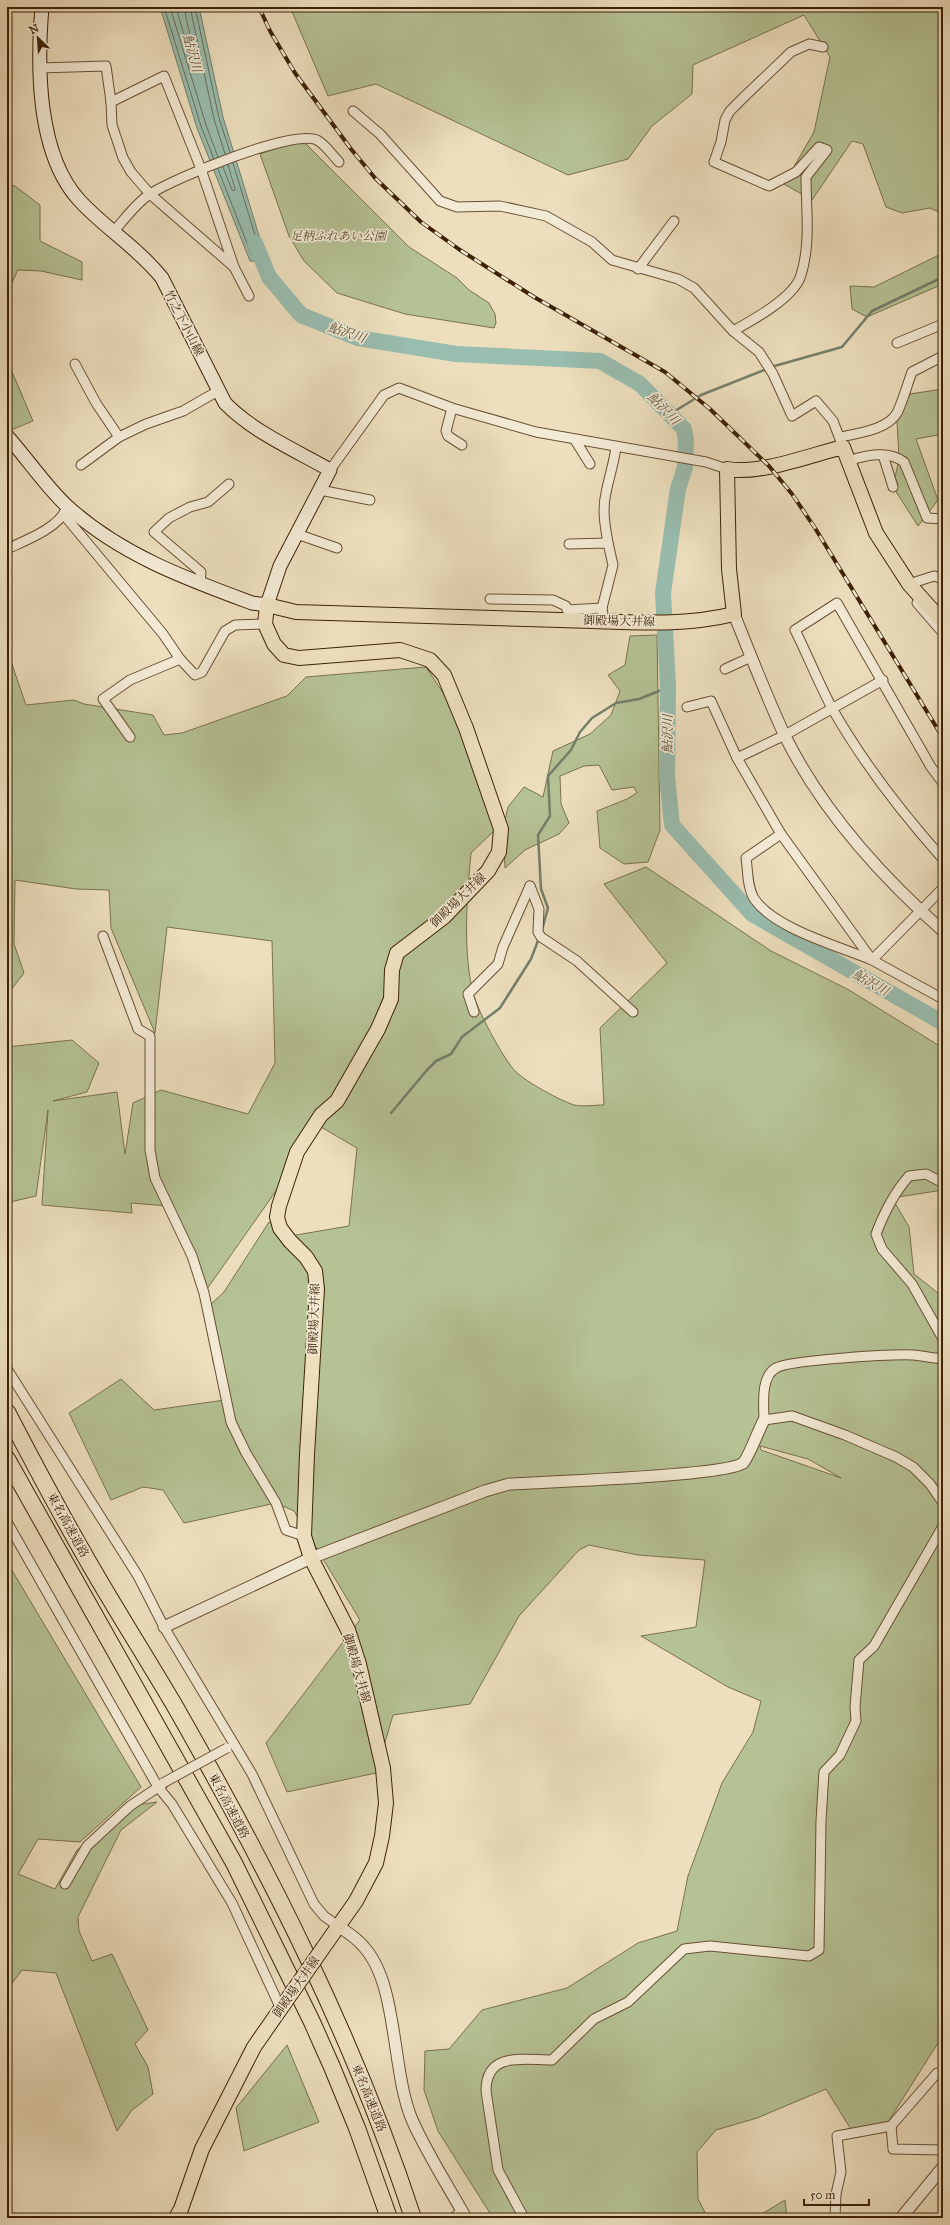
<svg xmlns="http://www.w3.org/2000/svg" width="950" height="2225" font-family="'IM FELL Great Primer','Noto Serif JP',serif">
<rect width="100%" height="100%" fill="#eddfbe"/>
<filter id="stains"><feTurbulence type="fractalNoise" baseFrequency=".005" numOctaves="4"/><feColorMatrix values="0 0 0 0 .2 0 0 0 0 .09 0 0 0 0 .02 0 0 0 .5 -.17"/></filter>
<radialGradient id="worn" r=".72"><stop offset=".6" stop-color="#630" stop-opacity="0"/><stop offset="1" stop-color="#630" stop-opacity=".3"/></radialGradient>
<g fill="#b5c294" stroke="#79724c" fill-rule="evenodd">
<polygon points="290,7 943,7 943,214 930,208 902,213 886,207 863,144 852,141 812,200 784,184 814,132 830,57 804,15 693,65 692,94 652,126 628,159 568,175 376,84 328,96"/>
<polygon points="293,143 306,144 409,247 457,278 469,290 489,303 495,314 496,323 494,328 405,314 337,293 304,261 289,236 260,154"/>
<polygon points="7,185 15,186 40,205 40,241 82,262 82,280 41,271 18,270 7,293"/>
<polygon points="943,253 943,284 867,317 852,309 850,286 874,287"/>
<polygon points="7,360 33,421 11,430 7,423"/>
<polygon points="943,389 943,434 916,439 938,500 918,526 893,487 899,459 897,421 910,394"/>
<polygon points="657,635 660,830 648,862 624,864 600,848 597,811 627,799 637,793 634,787 612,790 599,765 584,766 560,776 561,804 569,823 559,834 525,850 505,868 503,829 508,807 524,787 543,797 553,751 590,734 611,715 620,691 608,675 625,665 630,636"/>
<path d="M 7,650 L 26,705 L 74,700 L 84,704 L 153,715 L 164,735 L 182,733 L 287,696 L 306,677 L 426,667 L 451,705 L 495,830 L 471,853 C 467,897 463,946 472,989 C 474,1005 505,1062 516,1072 C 528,1083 559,1100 574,1105 C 583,1107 595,1105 604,1105 L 600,1028 L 667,963 L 604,884 L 646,867 L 771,951 L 849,990 L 943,1048 L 943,1190 L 892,1198 L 909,1227 L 914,1274 L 943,1297 L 943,2035 L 888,2122 L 852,2131 L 826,2089 L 757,2118 L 716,2130 L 697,2152 L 698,2199 L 708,2218 L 493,2218 L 438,2131 L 424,2090 L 425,2051 L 449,2049 L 482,2010 L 567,1988 L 638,1943 L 677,1931 L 688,1876 L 722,1783 L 753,1732 L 761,1701 L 728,1687 L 641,1636 L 696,1627 L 705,1560 L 638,1555 L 589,1545 L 579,1550 L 519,1616 L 470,1704 L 393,1715 L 376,1773 L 287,1792 L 266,1743 L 360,1620 L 294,1511 L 276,1503 L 184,1523 L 163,1490 L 143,1487 L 111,1500 L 69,1413 L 121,1379 L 154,1410 L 225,1400 L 213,1361 L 209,1306 L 224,1292 L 269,1222 L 290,1236 L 349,1226 L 357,1148 L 321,1127 L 207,1289 L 168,1206 L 131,1203 L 132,1213 L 42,1205 L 48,1110 L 36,1196 L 10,1202 L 7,1199 L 7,1047 L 72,1040 L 99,1063 L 87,1092 L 53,1101 L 117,1092 L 125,1154 L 133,1103 L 161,1090 L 248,1114 L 275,1063 L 272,941 L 167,927 L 155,1033 L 111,928 L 109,890 L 76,889 L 15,880 L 14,944 L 24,973 L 7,995 ZM 760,1446 L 808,1459 L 841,1478 L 761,1450 Z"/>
<polygon points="7,1562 141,1787 80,1842 38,1839 18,1874 55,1889 77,1850 130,1806 157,1802 121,1830 78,1917 79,1931 92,1961 112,1954 148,2030 135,2044 148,2067 153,2094 132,2110 117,2131 56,1973 22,1970 7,1990"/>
<polygon points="287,2045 319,2122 244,2151 236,2108"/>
<polygon points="785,2200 787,2218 755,2218"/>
</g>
<polygon fill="#99bdaf" stroke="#747f6b" points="160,7 199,7 223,117 267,262 250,261 197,128"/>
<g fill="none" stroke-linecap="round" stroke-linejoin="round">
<g stroke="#6b6f5a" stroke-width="1">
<polyline points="164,7 201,126 214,159"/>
<polyline points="170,7 206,125 218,157"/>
<polyline points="176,7 190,56 192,57 194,55 184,7"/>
<polyline points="190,7 214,119 225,154"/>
<polyline points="195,7 219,118 230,152"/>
<polyline points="223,167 232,190 234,191 235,189 228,165"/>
<polyline points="218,169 252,256 260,257 261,255 233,163"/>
</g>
<g stroke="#747f6b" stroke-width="2.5">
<polyline points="771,367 842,347 872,311 943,277"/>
<polyline points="670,414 701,395 767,369"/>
<polyline points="542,930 548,908 541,889 538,835 550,816 548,776 571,750 580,732 592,718 616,703 639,699 659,691 668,685"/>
<polyline points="391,1113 427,1070 436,1061 451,1054 462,1037 500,1008 531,959 539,938"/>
</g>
<polyline stroke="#99bdaf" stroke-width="16" points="255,243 269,277 301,315 358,338 456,354 600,361 640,384 684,429 686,440 685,467 678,489 663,593 668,685 667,776 672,825 752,914 943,1023"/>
<defs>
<g id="minor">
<polyline points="39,68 106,66 111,102 112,125 123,158 131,172 150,194 234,267"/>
<polyline points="111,102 164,76 201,169 234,267 249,296"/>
<polyline points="353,111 380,134 440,201 457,207 500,206 546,216 592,242 612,260 678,279 694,288 733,331 759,352 773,374 792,416 816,401 833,421 843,447"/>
<path d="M 114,231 C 125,219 136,203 150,194 C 175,178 292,129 317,140 C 325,144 333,156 339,162"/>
<polyline points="638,269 674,221"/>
<path d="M 733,331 C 753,320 795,297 801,275 C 811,243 806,209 806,177 L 827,150 L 819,147 L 796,172 L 769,186 L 714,162 L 721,142 L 725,120 L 730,111 L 745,96 L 791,52 L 809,44 L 823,47"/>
<polyline points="897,343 943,324"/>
<polyline points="75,364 96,403 119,437"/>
<polyline points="452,408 446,431 448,436 462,445"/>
<path d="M 841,437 C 858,433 887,430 897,413 C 903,401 907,385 912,372 L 943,356"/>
<polyline points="575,440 590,464"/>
<polyline points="883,455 893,487"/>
<path d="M 848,461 C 866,455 888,450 904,462 L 927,518 L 943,519"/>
<polyline points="81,465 119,437 146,424 183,411 218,391"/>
<polyline points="330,470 384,395 399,388 452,408 536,432 706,462 727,469"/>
<polyline points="320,490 370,500"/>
<polyline points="64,515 163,634 180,659"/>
<polyline points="297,534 337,548"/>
<path d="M 608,543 C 605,526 602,509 606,493 C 609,477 614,463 616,447"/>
<polyline points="569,544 608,543 613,565 602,608 604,621"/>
<path d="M 7,549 C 24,541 59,528 66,509"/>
<polyline points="200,584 201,572 154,532 169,518 190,507 208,502 229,484"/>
<polyline points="910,587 909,584 934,576 943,579"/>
<polyline points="490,599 553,600 566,606 567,610 602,608"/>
<polyline points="917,603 943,633"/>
<polyline points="725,669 751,657"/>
<polyline points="687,707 711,701 737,758 781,834 872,960 943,999"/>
<polyline points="130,737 103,699 130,680 180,659 195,675 202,672 225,631 235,625 265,624"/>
<polyline points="737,758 785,735 883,680"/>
<path d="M 943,783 L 931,767 L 837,603 L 795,630 C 808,656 819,684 833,710 C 864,764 902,813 943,859"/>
<path d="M 781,834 L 746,858 C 748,870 747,889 755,900 C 776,929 838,946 872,960 L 943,888"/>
<polyline points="530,886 539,909 538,932 541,937 577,961 633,1012"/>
<polyline points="103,936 138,1029 150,1036 150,1150 155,1178 192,1256 204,1293 231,1422 246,1453 276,1503 286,1530 304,1536"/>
<polyline points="474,1012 468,994 498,964 503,947 530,886"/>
<path d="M 943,1183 L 926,1174 L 909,1176 C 894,1193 884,1213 876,1234 L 882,1249 L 912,1284 L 943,1339"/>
<path d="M 943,1359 C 933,1358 923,1356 913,1355 C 893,1354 789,1360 776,1368 C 760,1377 764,1406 764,1420 L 792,1416 L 845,1435 L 896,1457 L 913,1467 L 930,1484 L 943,1503"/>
<polyline points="7,1369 138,1576 164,1627 252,1774 314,1904 324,1916 338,1926"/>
<polyline points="7,1522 158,1787 172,1804 232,1903 281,2009"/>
<polyline points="65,1884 87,1846 130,1806 163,1784"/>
<polyline points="891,2126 893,2149 943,2150"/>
<polyline points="453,2218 462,2211"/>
<path d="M 524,2218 L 498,2170 L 486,2091 C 486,2051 524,2060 552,2060 L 594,2019 L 628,2002 L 684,1949 L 710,1946 L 809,1956 L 819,1950 L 821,1821 L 824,1772 L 840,1755 L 856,1721 L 855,1707 L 859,1660 L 874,1646 L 943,1526"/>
<polyline points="835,2218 836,2194 841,2172 837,2136 891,2126 937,2073 943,2073"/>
</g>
<g id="tertiary">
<path d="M 734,614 C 750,654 766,695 784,734 C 821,810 881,876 943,931"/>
<path d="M 164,1627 L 311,1558 L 485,1491 L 509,1484 C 542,1482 727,1476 743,1463 C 748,1459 759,1429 764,1420"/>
<path d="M 338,1926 C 347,1932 357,1938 364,1947 C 399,1986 391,2073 413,2122 C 428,2155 448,2186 466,2218"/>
<polyline points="901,2218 943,2167"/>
</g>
<path id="secondary" d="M 7,436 C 27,458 46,487 68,507 C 121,555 187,579 252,603 L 267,605 L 280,566 L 330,470 C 295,450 253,432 225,403 L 162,278 C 138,248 106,229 80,201 C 37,155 37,66 42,7"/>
<g id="primary">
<path d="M 323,1948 L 356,1901 L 376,1863 L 382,1836 L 386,1803 L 383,1768 L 359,1664 L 348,1630 L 311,1558 L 304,1536 L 307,1454 L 317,1289 L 315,1271 L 306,1257 L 290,1241 L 280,1228 L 277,1217 L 279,1206 L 297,1152 L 321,1115 L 337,1101 L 378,1029 L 391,999 L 392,970 L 397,953 L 444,917 L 488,871 L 499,852 L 501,829 L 466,728 L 444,675 L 430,660 L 400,650 L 299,658 L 284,655 L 274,644 L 265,624 L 267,605 L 296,612 C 384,614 472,617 560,620 C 617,621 678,628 734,614 L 729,569 L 727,469 C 759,475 811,455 843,447 L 876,533 L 909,584 L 943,622"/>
<polyline points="176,2218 181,2209 202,2149 254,2047 286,2001"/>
</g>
<g id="motorway">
<path d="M 7,1412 C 32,1460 58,1509 85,1556 C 114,1607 146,1657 176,1708 C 269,1871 355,2040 413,2218"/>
<polyline points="7,1459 234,1863 312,2022 332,2067 357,2128 389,2218"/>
</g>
</defs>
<use href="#minor" stroke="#695033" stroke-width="11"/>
<use href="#tertiary" stroke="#695033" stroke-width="13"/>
<use href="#secondary" stroke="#3d2105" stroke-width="15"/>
<use href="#primary" stroke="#3d2105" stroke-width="16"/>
<use href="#motorway" stroke="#3d2105" stroke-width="18"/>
<use href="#minor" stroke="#f3ead5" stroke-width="9"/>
<use href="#tertiary" stroke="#f3ead5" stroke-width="11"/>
<use href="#secondary" stroke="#f3ead5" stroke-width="13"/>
<use href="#primary" stroke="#eddfbe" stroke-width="14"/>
<use href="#motorway" stroke="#eddfbe" stroke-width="16"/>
<defs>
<polyline id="rail" points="259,7 270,31 295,73 351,149 375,178 421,222 460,250 534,297 665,372 710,409 769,466 792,494 815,528 943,738"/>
</defs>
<use href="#rail" stroke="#3d2105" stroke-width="4"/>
<use href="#rail" stroke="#f3ead5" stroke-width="2.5" stroke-dasharray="8" stroke-linecap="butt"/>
<defs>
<polyline id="minor-bridge" points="163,1783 227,1748"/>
<polyline id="primary-bridge" points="286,2001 323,1948"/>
</defs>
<use href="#minor-bridge" stroke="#695033" stroke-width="11" stroke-linecap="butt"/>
<use href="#primary-bridge" stroke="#3d2105" stroke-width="16" stroke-linecap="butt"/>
<use href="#minor-bridge" stroke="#f3ead5" stroke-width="9"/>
<use href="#primary-bridge" stroke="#eddfbe" stroke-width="14"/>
</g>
<g text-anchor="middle" stroke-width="3.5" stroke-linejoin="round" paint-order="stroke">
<g font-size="12" font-style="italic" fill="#5b4929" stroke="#f3ead5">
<text x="338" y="240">足柄ふれあい公園</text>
</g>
<g font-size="12" fill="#3d2105" stroke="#f3ead5">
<text transform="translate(184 323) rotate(63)" y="4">竹之下小山線</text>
<text transform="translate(619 621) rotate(1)" y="4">御殿場大井線</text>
<text transform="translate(458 900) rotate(-44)" y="4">御殿場大井線</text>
<text transform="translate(314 1319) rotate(-88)" y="4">御殿場大井線</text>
<text transform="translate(68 1525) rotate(61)" y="4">東名高速道路</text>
<text transform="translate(357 1668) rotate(74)" y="4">御殿場大井線</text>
<text transform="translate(229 1806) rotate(62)" y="4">東名高速道路</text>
<text transform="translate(296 1987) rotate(-55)" y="4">御殿場大井線</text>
<text transform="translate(369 2098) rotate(68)" y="4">東名高速道路</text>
</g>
<g font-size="13" font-style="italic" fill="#595038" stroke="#f3ead5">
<text transform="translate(193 53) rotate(75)" y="5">鮎沢川</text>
<text transform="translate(347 332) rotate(19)" y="5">鮎沢川</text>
<text transform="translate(664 408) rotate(46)" y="5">鮎沢川</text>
<text transform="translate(667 734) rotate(-89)" y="5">鮎沢川</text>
<text transform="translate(871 982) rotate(30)" y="5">鮎沢川</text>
</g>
</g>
<rect width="950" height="2225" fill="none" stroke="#eddfbe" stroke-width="24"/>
<rect x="8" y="8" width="934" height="2209" fill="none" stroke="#3d2105" stroke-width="2"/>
<rect x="12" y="12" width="926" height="2201" fill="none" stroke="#3d2105"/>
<g transform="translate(38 38) rotate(335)" stroke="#f3ead5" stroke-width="3" paint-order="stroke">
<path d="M0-3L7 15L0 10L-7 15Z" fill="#3d2105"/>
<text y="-6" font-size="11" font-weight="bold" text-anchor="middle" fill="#3d2105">N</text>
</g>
<path d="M804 2199v6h65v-6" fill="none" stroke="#3d2105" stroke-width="2"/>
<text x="810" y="2199" font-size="12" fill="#3d2105" stroke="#f3ead5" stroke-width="3" paint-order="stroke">50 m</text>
<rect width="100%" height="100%" filter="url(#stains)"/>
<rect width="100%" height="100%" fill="url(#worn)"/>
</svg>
